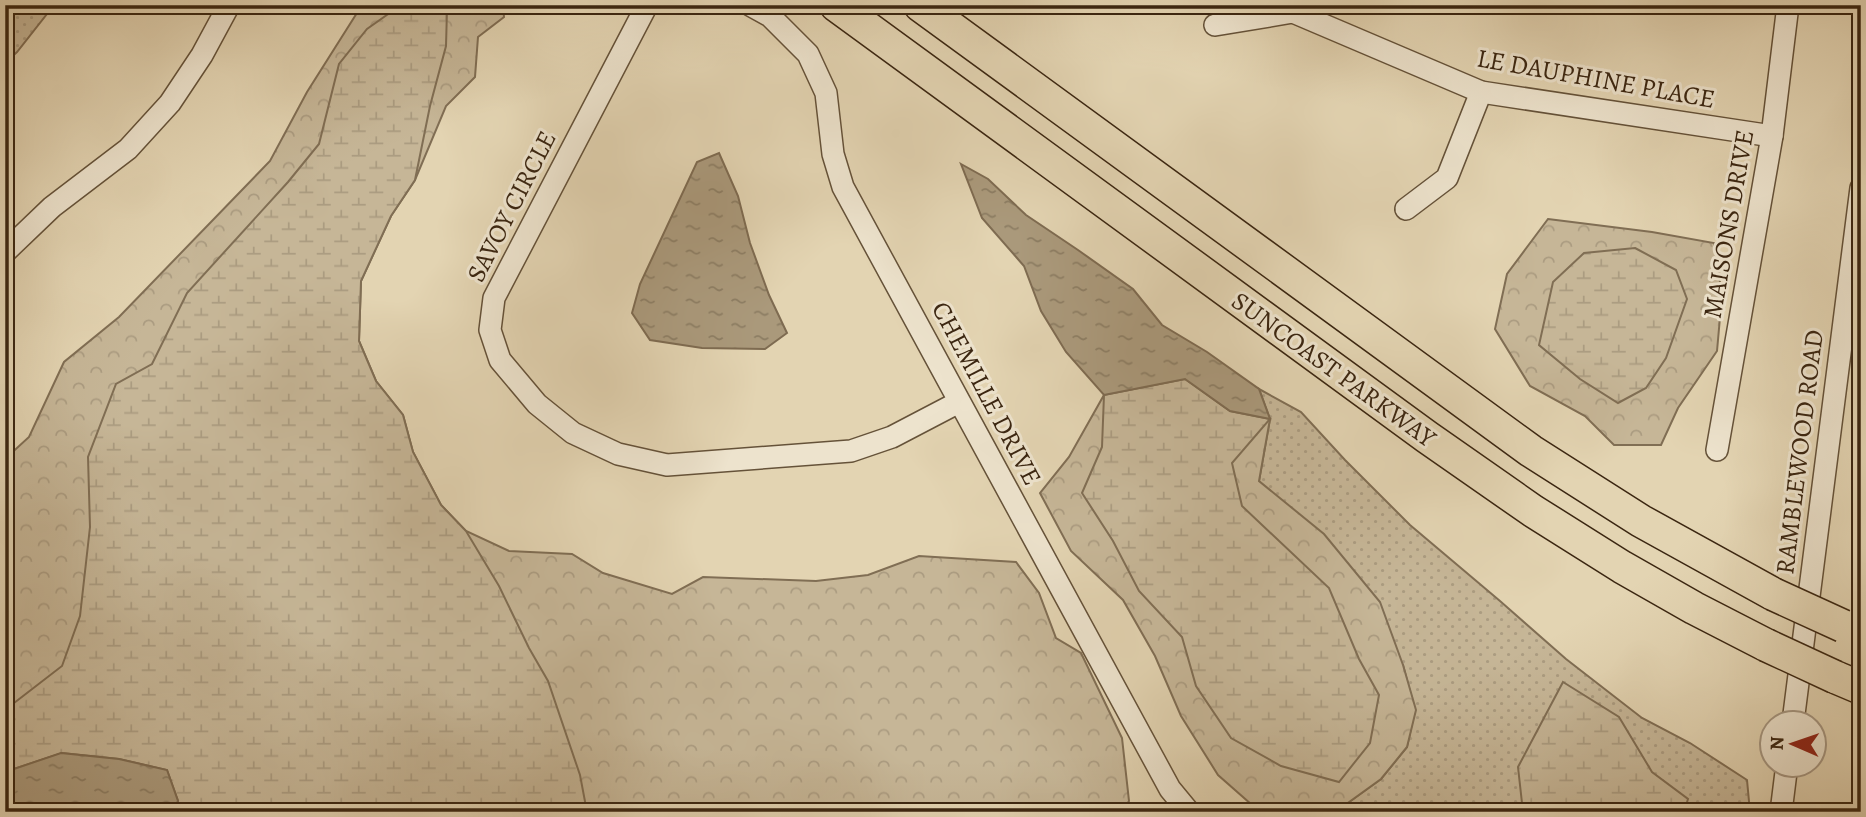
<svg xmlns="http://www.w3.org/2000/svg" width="1866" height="817" font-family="Alegreya,serif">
<defs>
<pattern id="grass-dots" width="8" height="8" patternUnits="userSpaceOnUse" patternTransform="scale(1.75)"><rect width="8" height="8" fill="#c6b697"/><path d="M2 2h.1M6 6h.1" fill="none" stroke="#ab9c81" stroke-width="1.8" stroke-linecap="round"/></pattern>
<pattern id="forest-crowns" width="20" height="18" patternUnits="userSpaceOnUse" patternTransform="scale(1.75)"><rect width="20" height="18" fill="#c6b697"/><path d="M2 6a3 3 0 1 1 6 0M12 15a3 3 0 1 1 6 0" fill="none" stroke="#ab9c81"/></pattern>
<pattern id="wetland-marsh" width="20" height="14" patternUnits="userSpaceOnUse" patternTransform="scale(1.75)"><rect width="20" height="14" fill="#c6b697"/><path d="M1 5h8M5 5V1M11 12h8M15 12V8" fill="none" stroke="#ab9c81"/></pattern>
<pattern id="water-ripples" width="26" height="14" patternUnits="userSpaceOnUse" patternTransform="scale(1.75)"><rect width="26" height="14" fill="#aa997b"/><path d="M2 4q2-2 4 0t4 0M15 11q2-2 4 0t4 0" fill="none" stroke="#8c7d63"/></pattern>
</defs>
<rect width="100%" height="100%" fill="#e3d4b2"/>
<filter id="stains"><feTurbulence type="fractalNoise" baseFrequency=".00286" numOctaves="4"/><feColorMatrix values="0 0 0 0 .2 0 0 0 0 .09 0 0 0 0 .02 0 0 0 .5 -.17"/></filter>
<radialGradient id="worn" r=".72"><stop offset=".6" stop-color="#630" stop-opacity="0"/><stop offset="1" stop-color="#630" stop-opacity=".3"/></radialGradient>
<g fill="url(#grass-dots)" stroke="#806e54" stroke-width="2">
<polygon points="5,5 54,5 17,52 5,63"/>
<polygon points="1259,389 1301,412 1345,460 1410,525 1500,601 1566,659 1642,718 1690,743 1747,780 1750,812 1351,812 1338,810 1381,779 1407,747 1415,710 1403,665 1259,481 1270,419"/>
</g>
<g fill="url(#forest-crowns)" stroke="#806e54" stroke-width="2">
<polygon points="362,5 503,5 504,17 478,37 475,77 446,106 415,180 391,216 361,281 359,341 376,381 403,415 413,452 441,505 466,531 509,551 572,554 603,573 672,594 703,577 816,581 868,575 919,556 1016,562 1039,593 1056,638 1081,653 1122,738 1129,801 1122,812 172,812 178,801 62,753 5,772 5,459 29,437 64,362 119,317 270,161 307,92"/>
<polygon points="1548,219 1652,232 1714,243 1722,295 1717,351 1678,408 1661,445 1614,445 1585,416 1530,386 1495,329 1507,274"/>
<polygon points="1160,383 1230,411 1270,419 1259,481 1324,534 1380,602 1403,665 1416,710 1407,747 1381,779 1338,810 1322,812 1260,812 1218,775 1181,716 1155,656 1123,600 1071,551 1040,493 1069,457 1104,395"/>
</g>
<g fill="url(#wetland-marsh)" stroke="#806e54" stroke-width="2">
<polygon points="401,5 432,5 447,9 446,46 430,106 415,180 391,216 361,281 359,341 376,381 403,415 413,452 441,505 466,531 499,586 529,648 548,681 580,775 587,812 172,812 178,801 167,770 119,759 62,753 5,772 5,710 62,666 80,616 90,527 88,457 116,384 152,364 187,293 288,182 319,144 339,64 367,29"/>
<polygon points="1635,248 1676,270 1687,299 1666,358 1646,388 1618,403 1580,379 1539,345 1553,282 1584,253"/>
<polygon points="1185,379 1230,411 1270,419 1232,463 1242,506 1329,588 1359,659 1379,695 1370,743 1339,782 1281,766 1231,738 1196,686 1182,637 1139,591 1113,541 1082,493 1102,447 1104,395"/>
<polygon points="1563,682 1619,717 1652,772 1688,799 1684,812 1523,812 1518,767"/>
</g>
<g fill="url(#water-ripples)" stroke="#7e6b51" stroke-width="2">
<polygon points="719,153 738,196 750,243 769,295 787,333 765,349 702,348 650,340 632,313 640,284 697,162"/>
<polygon points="961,164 988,179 1026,215 1078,250 1133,289 1162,325 1207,352 1259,389 1270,419 1230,411 1185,379 1104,395 1066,352 1041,311 1024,266 982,218"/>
<polygon points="61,753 119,759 167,770 178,801 172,812 5,812 5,772"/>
</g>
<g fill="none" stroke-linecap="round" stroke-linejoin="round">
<defs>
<g id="minor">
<polyline points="647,5 494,298 490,330 500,360 537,404 573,433 618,454 667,465 851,451 892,437 959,402"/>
<polyline points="750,5 770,16 808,54 826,93 833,154 843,187 1170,789 1189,812"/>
<polyline points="1215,25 1293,12 1481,92 1772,136"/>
<polyline points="1406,209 1447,178 1481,92"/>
<polyline points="5,252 52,207 128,149 170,103 202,55 229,5"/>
<polyline points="1717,450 1772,136 1788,5"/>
<polyline points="1793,722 1861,188"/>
<polyline points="1781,812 1787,764"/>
</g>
<g id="highway">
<polyline points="836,5 1427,437 1533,511 1622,567 1694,608 1766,645"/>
<polyline points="920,5 1531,451 1641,521 1773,594"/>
<polyline points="1835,677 1861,688"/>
</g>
</defs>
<use href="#minor" stroke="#655239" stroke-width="24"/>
<use href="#highway" stroke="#3b2611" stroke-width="35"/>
<use href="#minor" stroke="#ede3cd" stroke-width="21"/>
<use href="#highway" stroke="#e3d4b2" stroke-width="32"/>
<defs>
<g id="highway-bridge">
<polyline points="1773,594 1843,626"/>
<polyline points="1766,645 1835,677"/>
</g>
</defs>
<use href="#highway-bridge" stroke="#3b2611" stroke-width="35" stroke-linecap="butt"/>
<use href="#highway-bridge" stroke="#e3d4b2" stroke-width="32"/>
</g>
<g text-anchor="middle" stroke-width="6" stroke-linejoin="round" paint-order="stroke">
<g font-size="26" fill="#3b2611" stroke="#ede3cd">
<text transform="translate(1596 78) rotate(10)" y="9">LE DAUPHINE PLACE</text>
<text transform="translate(511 206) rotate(-63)" y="9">SAVOY CIRCLE</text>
<text transform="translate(1728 224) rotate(-80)" y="9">MAISONS DRIVE</text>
<text transform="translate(1334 369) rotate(36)" y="9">SUNCOAST PARKWAY</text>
<text transform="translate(987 393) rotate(62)" y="9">CHEMILLE DRIVE</text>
<text transform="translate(1799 452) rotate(-83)" y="9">RAMBLEWOOD ROAD</text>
</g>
</g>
<rect width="1866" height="817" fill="none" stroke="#e3d4b2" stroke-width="28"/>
<rect x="7" y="7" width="1852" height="803" fill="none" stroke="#3b2611" stroke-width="3.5"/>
<rect x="14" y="14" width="1838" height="789" fill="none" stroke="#3b2611" stroke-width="2"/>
<g transform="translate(1793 744) rotate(272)"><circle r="33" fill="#ede3cd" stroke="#a69782" stroke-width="2"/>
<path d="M0-5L12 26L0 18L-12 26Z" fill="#8f2418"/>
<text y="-10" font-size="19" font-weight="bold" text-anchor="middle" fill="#3b2611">N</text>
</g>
<rect width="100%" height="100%" filter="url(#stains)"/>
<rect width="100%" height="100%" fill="url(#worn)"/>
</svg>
